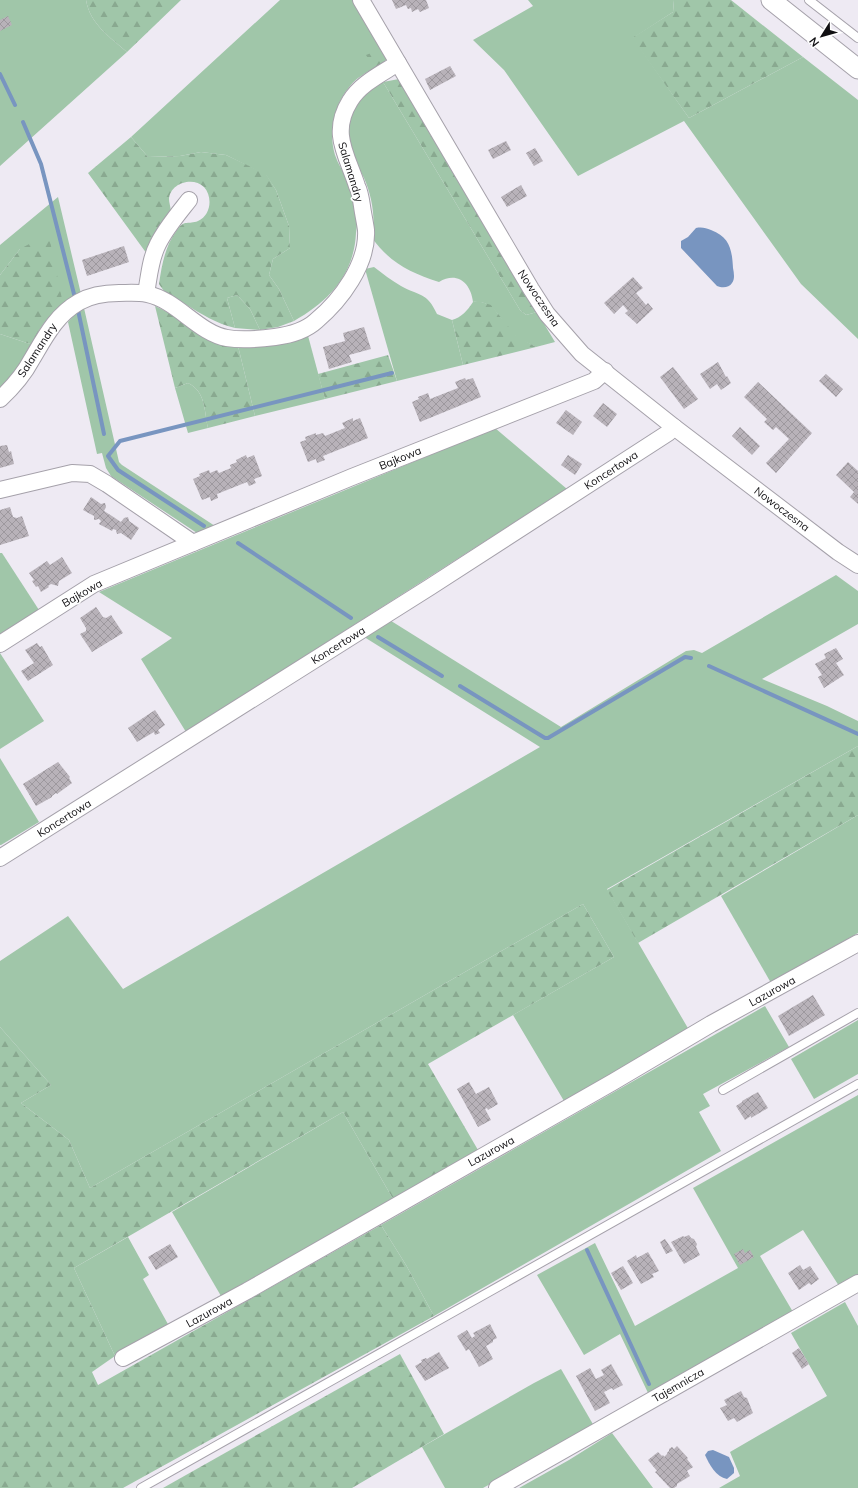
<svg xmlns="http://www.w3.org/2000/svg" width="858" height="1488" font-family="Mulish,sans-serif">
<defs>
<pattern id="forest-firs" width="22" height="20" patternUnits="userSpaceOnUse"><rect width="22" height="20" fill="#a0c6a9"/><path d="M5 1l3.5 6h-7zM16 11l3.5 6h-7z" fill="#89a990"/></pattern>
<pattern id="building-cross-hatch" width="8" height="8" patternUnits="userSpaceOnUse"><rect width="8" height="8" fill="#b8b2b9"/><path d="M0 0l8 8M0 8l8-8" fill="none" stroke="#9d989e"/></pattern>
</defs>
<rect width="100%" height="100%" fill="#eeeaf3"/>
<g fill="#a0c6a9">
<path d="M 0,0 L 86,0 C 90,24 110,37 127,52 L 0,166 Z"/>
<path d="M 280,0 L 353,0 L 381,49 L 374,68 C 366,73 356,78 350,86 C 334,105 328,131 335,155 C 338,164 343,171 347,180 C 351,190 354,201 356,212 C 358,219 357,226 356,233 C 354,275 329,301 294,321 L 279,289 L 269,275 L 273,259 L 290,248 L 289,226 L 276,190 L 266,175 L 226,155 L 201,152 L 180,156 L 148,157 L 131,137 Z"/>
<polygon points="528,0 674,0 673,12 633,38 689,118 803,57 858,100 858,339 801,284 684,121 578,176 504,70 473,40 533,6"/>
<path d="M 383,82 L 520,310 L 526,315 L 537,312 L 555,342 L 536,347 C 529,343 520,340 514,335 C 500,322 496,300 473,302 C 471,283 457,271 439,282 C 411,273 390,263 372,238 C 376,219 372,196 364,178 C 360,170 355,162 352,153 C 345,131 350,108 367,92 C 371,88 378,85 383,82 Z"/>
<polygon points="58,197 81,294 63,304 20,249 0,275 0,245"/>
<path d="M 374,267 C 383,274 391,280 401,286 C 419,296 427,292 437,314 L 452,320 L 463,365 L 397,381 L 365,269 Z"/>
<polygon points="237,295 250,309 260,330 235,328 227,298"/>
<polygon points="84,308 119,462 122,465 215,526 200,535 111,476 106,468 102,453 97,454 68,322 75,314"/>
<polygon points="307,332 325,399 255,416 238,346"/>
<polygon points="0,334 33,345 20,368 0,392"/>
<path d="M 188,383 C 206,392 204,410 208,428 L 188,433 L 175,388 Z"/>
<polygon points="495,428 567,489 186,732 141,659 172,638 99,592"/>
<polygon points="0,553 2,553 39,610 0,634"/>
<polygon points="836,575 858,591 858,624 762,679 827,706 858,721 858,746 607,889 689,1030 564,1101 513,1015 614,957 583,904 90,1188 69,1140 21,1103 51,1085 0,1027 0,961 68,916 123,989 540,747 361,635 388,619 561,727 686,651 694,650 702,653"/>
<polygon points="0,653 44,721 0,749"/>
<polygon points="0,758 39,822 1,845 0,845"/>
<polygon points="858,815 858,933 771,983 721,896"/>
<polygon points="765,1006 789,1047 703,1094 710,1106 699,1112 721,1151 434,1316 406,1265 381,1225"/>
<polygon points="858,1020 858,1074 814,1099 791,1059"/>
<polygon points="858,1095 858,1275 839,1286 803,1230 760,1256 793,1312 649,1395 620,1334 584,1355 537,1275 595,1243 635,1326 738,1268 693,1188"/>
<polygon points="343,1112 393,1199 221,1296 172,1212"/>
<polygon points="128,1237 149,1275 143,1279 169,1326 115,1356 74,1268"/>
<polygon points="845,1302 858,1326 858,1488 719,1488 740,1476 730,1452 827,1396 791,1333"/>
<polygon points="561,1369 594,1426 483,1488 445,1488 422,1447 534,1383"/>
<polygon points="612,1433 653,1488 519,1488 569,1460"/>
</g>
<g fill="url(#forest-firs)">
<path d="M 86,0 L 181,0 L 127,52 C 110,37 90,24 86,0 Z"/>
<polygon points="674,0 731,0 803,57 689,118 632,38 673,12"/>
<polygon points="381,49 387,59 381,65 374,68 366,55"/>
<polygon points="399,79 537,312 526,315 520,310 383,82"/>
<path d="M 131,137 L 148,157 L 180,156 L 201,152 L 226,155 L 266,174 L 276,190 L 289,226 L 290,248 L 273,259 L 269,275 L 279,289 L 294,321 L 278,327 L 260,330 L 250,309 L 237,295 L 227,298 L 235,328 C 215,323 203,315 185,304 C 173,296 167,297 159,284 C 162,264 165,246 177,230 C 185,219 188,225 198,221 C 211,215 213,197 204,187 C 193,176 170,183 169,199 C 169,204 172,209 170,214 C 166,226 154,242 147,254 L 88,173 Z"/>
<path d="M 50,241 L 63,304 C 49,317 39,325 33,345 L 0,334 L 0,275 L 20,249 L 31,243 Z"/>
<path d="M 478,301 L 491,305 L 515,335 L 536,347 L 463,365 L 452,320 C 462,317 467,311 473,302 Z"/>
<path d="M 155,306 L 238,346 L 255,416 L 208,428 C 204,410 206,392 188,383 L 175,388 Z"/>
<polygon points="388,355 397,381 325,399 318,374"/>
<polygon points="858,746 858,815 638,943 607,890"/>
<polygon points="583,904 614,957 428,1064 478,1150 393,1199 343,1112 74,1268 115,1356 92,1372 98,1385 381,1225 406,1265 434,1316 123,1488 0,1488 0,1027 51,1085 21,1103 69,1140 90,1188"/>
<polygon points="400,1354 444,1434 352,1488 163,1488"/>
</g>
<g fill="#7895c0">
<path d="M 696,228 C 702,227 706,228 711,230 C 730,237 732,250 733,268 C 734,273 735,279 732,283 C 729,288 722,288 717,286 L 681,248 L 681,241 L 688,237 Z"/>
<path d="M 713,1450 L 729,1457 L 734,1468 L 734,1473 L 727,1479 C 716,1477 709,1464 705,1455 L 708,1451 Z"/>
</g>
<g fill="none" stroke-linecap="round" stroke-linejoin="round">
<g stroke="#7895c0" stroke-width="4">
<polyline points="0,74 15,105"/>
<polyline points="23,122 41,164 75,298"/>
<polyline points="78,310 104,434"/>
<polyline points="204,526 118,470 108,456 120,441 392,373"/>
<polyline points="238,543 351,618"/>
<polyline points="378,637 442,676"/>
<polyline points="709,666 858,734"/>
<polyline points="460,686 545,738 548,738 685,657 691,658"/>
<polyline points="587,1250 649,1384"/>
</g>
</g>
<g fill="url(#building-cross-hatch)">
<polygon points="392,0 426,0 429,8 420,12 418,9 412,12 411,8 408,9 406,5 396,9"/>
<polygon points="8,16 12,25 0,31 0,20"/>
<polygon points="450,66 456,76 430,90 425,79"/>
<polygon points="506,141 511,150 493,159 488,150"/>
<polygon points="535,148 543,161 534,166 526,153"/>
<polygon points="521,185 527,196 507,207 501,197"/>
<polygon points="124,246 129,262 87,276 82,260"/>
<polygon points="633,277 643,288 636,293 646,305 648,303 653,309 637,324 625,313 628,311 623,305 614,314 604,303"/>
<polygon points="364,327 371,349 349,355 352,362 329,369 323,347 345,341 343,333"/>
<polygon points="718,362 726,377 727,376 731,383 721,390 717,384 710,389 700,374"/>
<polygon points="673,367 698,399 684,409 660,377"/>
<polygon points="826,374 843,389 836,397 819,381"/>
<polygon points="465,378 466,380 473,378 481,397 420,422 412,402 419,399 418,397 428,393 430,399 458,388 455,382"/>
<polygon points="758,382 812,433 776,473 766,463 789,439 776,427 773,430 764,422 767,419 744,397"/>
<polygon points="603,403 617,414 607,427 593,416"/>
<polygon points="566,410 582,422 573,435 556,423"/>
<polygon points="353,418 353,421 360,418 368,438 323,456 325,460 317,463 316,459 308,462 300,442 306,440 305,437 316,433 316,435 323,433 325,436 345,428 342,423"/>
<polygon points="740,427 760,446 752,455 732,436"/>
<polygon points="7,445 9,452 11,451 14,464 0,468 0,446"/>
<polygon points="246,455 247,458 254,455 262,476 254,479 256,483 249,486 247,482 217,494 218,498 211,501 210,497 202,500 193,479 200,476 199,474 209,470 210,473 217,470 219,473 231,468 230,465 237,462 236,460"/>
<polygon points="568,455 582,464 575,475 561,465"/>
<polygon points="848,462 858,471 858,504 850,497 854,492 836,475"/>
<polygon points="91,497 101,504 105,503 106,507 104,511 112,516 121,522 124,518 128,517 129,521 139,528 131,540 121,533 117,534 116,530 113,529 112,531 99,524 101,521 99,519 94,520 94,516 83,510"/>
<polygon points="10,507 13,517 17,518 22,516 29,536 0,545 0,510"/>
<polygon points="62,557 72,573 59,581 58,586 51,584 48,586 49,587 41,592 38,586 36,587 32,581 34,580 29,573 47,561 50,565"/>
<polygon points="96,607 103,617 106,618 111,615 123,633 92,652 80,634 86,631 86,628 80,618"/>
<polygon points="37,643 40,647 42,646 53,665 28,681 21,671 34,663 25,650"/>
<polygon points="836,648 843,659 836,663 844,675 824,688 818,677 822,675 815,664 826,658 824,654"/>
<polygon points="155,710 165,725 158,730 160,733 155,735 154,732 137,742 128,728"/>
<polygon points="58,762 70,777 69,778 72,783 57,794 56,793 52,796 52,797 36,806 23,784"/>
<polygon points="813,995 825,1015 789,1036 778,1016"/>
<polygon points="469,1082 476,1094 489,1087 498,1104 488,1110 487,1108 485,1109 491,1120 478,1127 457,1089"/>
<polygon points="758,1092 768,1108 751,1118 751,1116 745,1120 736,1106 742,1102 742,1101"/>
<polygon points="689,1235 691,1238 694,1239 697,1244 696,1247 700,1255 684,1264 671,1242 683,1236 684,1237"/>
<polygon points="665,1239 673,1251 666,1254 660,1242"/>
<polygon points="170,1244 178,1257 156,1270 148,1257"/>
<polygon points="743,1249 745,1253 750,1250 754,1257 740,1265 734,1254"/>
<polygon points="648,1252 659,1271 652,1274 654,1277 641,1284 627,1261 636,1255 637,1258"/>
<polygon points="800,1265 803,1270 810,1266 819,1279 811,1285 809,1283 799,1290 788,1273"/>
<polygon points="623,1266 633,1283 621,1290 611,1273"/>
<polygon points="490,1324 497,1338 493,1340 493,1342 486,1346 493,1359 479,1367 469,1349 466,1351 457,1336 467,1330 472,1338 475,1336 473,1333"/>
<polygon points="799,1348 809,1364 802,1369 792,1353"/>
<polygon points="439,1352 449,1368 425,1381 415,1366 422,1362 421,1360 426,1358 427,1359"/>
<polygon points="611,1364 623,1385 613,1390 612,1388 604,1392 610,1403 595,1411 576,1376 590,1368 596,1379 604,1375 601,1370"/>
<polygon points="741,1391 744,1397 747,1398 753,1413 737,1422 734,1418 728,1421 720,1408 727,1405 724,1400"/>
<polygon points="677,1446 688,1458 687,1459 693,1467 687,1471 690,1476 677,1484 677,1486 674,1488 670,1488 655,1472 657,1471 648,1460 658,1452 662,1456 663,1455 664,1457 667,1454 667,1453 669,1451 669,1449 672,1447 674,1449"/>
</g>
<g fill="none" stroke-linecap="round" stroke-linejoin="round">
<defs>
<g id="service">
<polyline points="809,0 858,38"/>
<polyline points="723,1090 858,1013"/>
<polyline points="141,1488 858,1084"/>
</g>
<g id="minor">
<polyline points="361,0 531,289 547,314 582,354 674,427 838,552 858,565"/>
<path d="M 146,293 C 149,278 150,259 158,244 C 166,228 178,214 189,200"/>
<path d="M 0,399 C 12,388 24,374 32,359 C 45,337 56,315 79,302 C 91,295 106,293 119,293 C 128,293 138,292 147,294 C 177,300 198,333 227,338 C 243,341 260,339 275,337 C 290,335 305,331 316,321 C 341,300 368,264 366,230 C 365,222 363,214 362,206 C 361,199 360,192 357,186 C 347,155 330,133 350,101 C 360,84 381,74 398,63"/>
<polyline points="0,490 72,473 90,474 107,484 193,543"/>
<polyline points="0,644 94,584 352,477 594,381 605,371"/>
<polyline points="0,858 430,587 668,433 674,427"/>
<polyline points="123,1358 247,1291 613,1082 711,1024 858,943"/>
<polyline points="497,1488 858,1283"/>
</g>
<polyline id="tertiary" points="771,0 858,69"/>
</defs>
<use href="#service" stroke="#a5a1aa" stroke-width="10"/>
<use href="#minor" stroke="#a5a1aa" stroke-width="18"/>
<use href="#tertiary" stroke="#a5a1aa" stroke-width="21"/>
<use href="#service" stroke="#fff" stroke-width="8"/>
<use href="#minor" stroke="#fff" stroke-width="16"/>
<use href="#tertiary" stroke="#fff" stroke-width="19"/>
</g>
<g text-anchor="middle" stroke-width="3.5" stroke-linejoin="round" paint-order="stroke">
<g font-size="11" fill="#100f12" stroke="#fff">
<text transform="translate(351 172) rotate(73)" y="4">Salamandry</text>
<text transform="translate(539 298) rotate(56)" y="4">Nowoczesna</text>
<text transform="translate(37 350) rotate(-57)" y="4">Salamandry</text>
<text transform="translate(400 458) rotate(-22)" y="4">Bajkowa</text>
<text transform="translate(611 470) rotate(-33)" y="4">Koncertowa</text>
<text transform="translate(782 509) rotate(37)" y="4">Nowoczesna</text>
<text transform="translate(82 593) rotate(-30)" y="4">Bajkowa</text>
<text transform="translate(338 645) rotate(-32)" y="4">Koncertowa</text>
<text transform="translate(64 818) rotate(-32)" y="4">Koncertowa</text>
<text transform="translate(772 991) rotate(-29)" y="4">Lazurowa</text>
<text transform="translate(491 1151) rotate(-29)" y="4">Lazurowa</text>
<text transform="translate(209 1312) rotate(-29)" y="4">Lazurowa</text>
<text transform="translate(678 1385) rotate(-30)" y="4">Tajemnicza</text>
</g>
</g>
<g transform="translate(822 36) rotate(233)" stroke="#ffffff" stroke-width="3" paint-order="stroke">
<path d="M0-3L7 15L0 10L-7 15Z" fill="#100f12"/>
<text y="-6" font-size="11" font-weight="bold" text-anchor="middle" fill="#100f12">N</text>
</g>
</svg>
